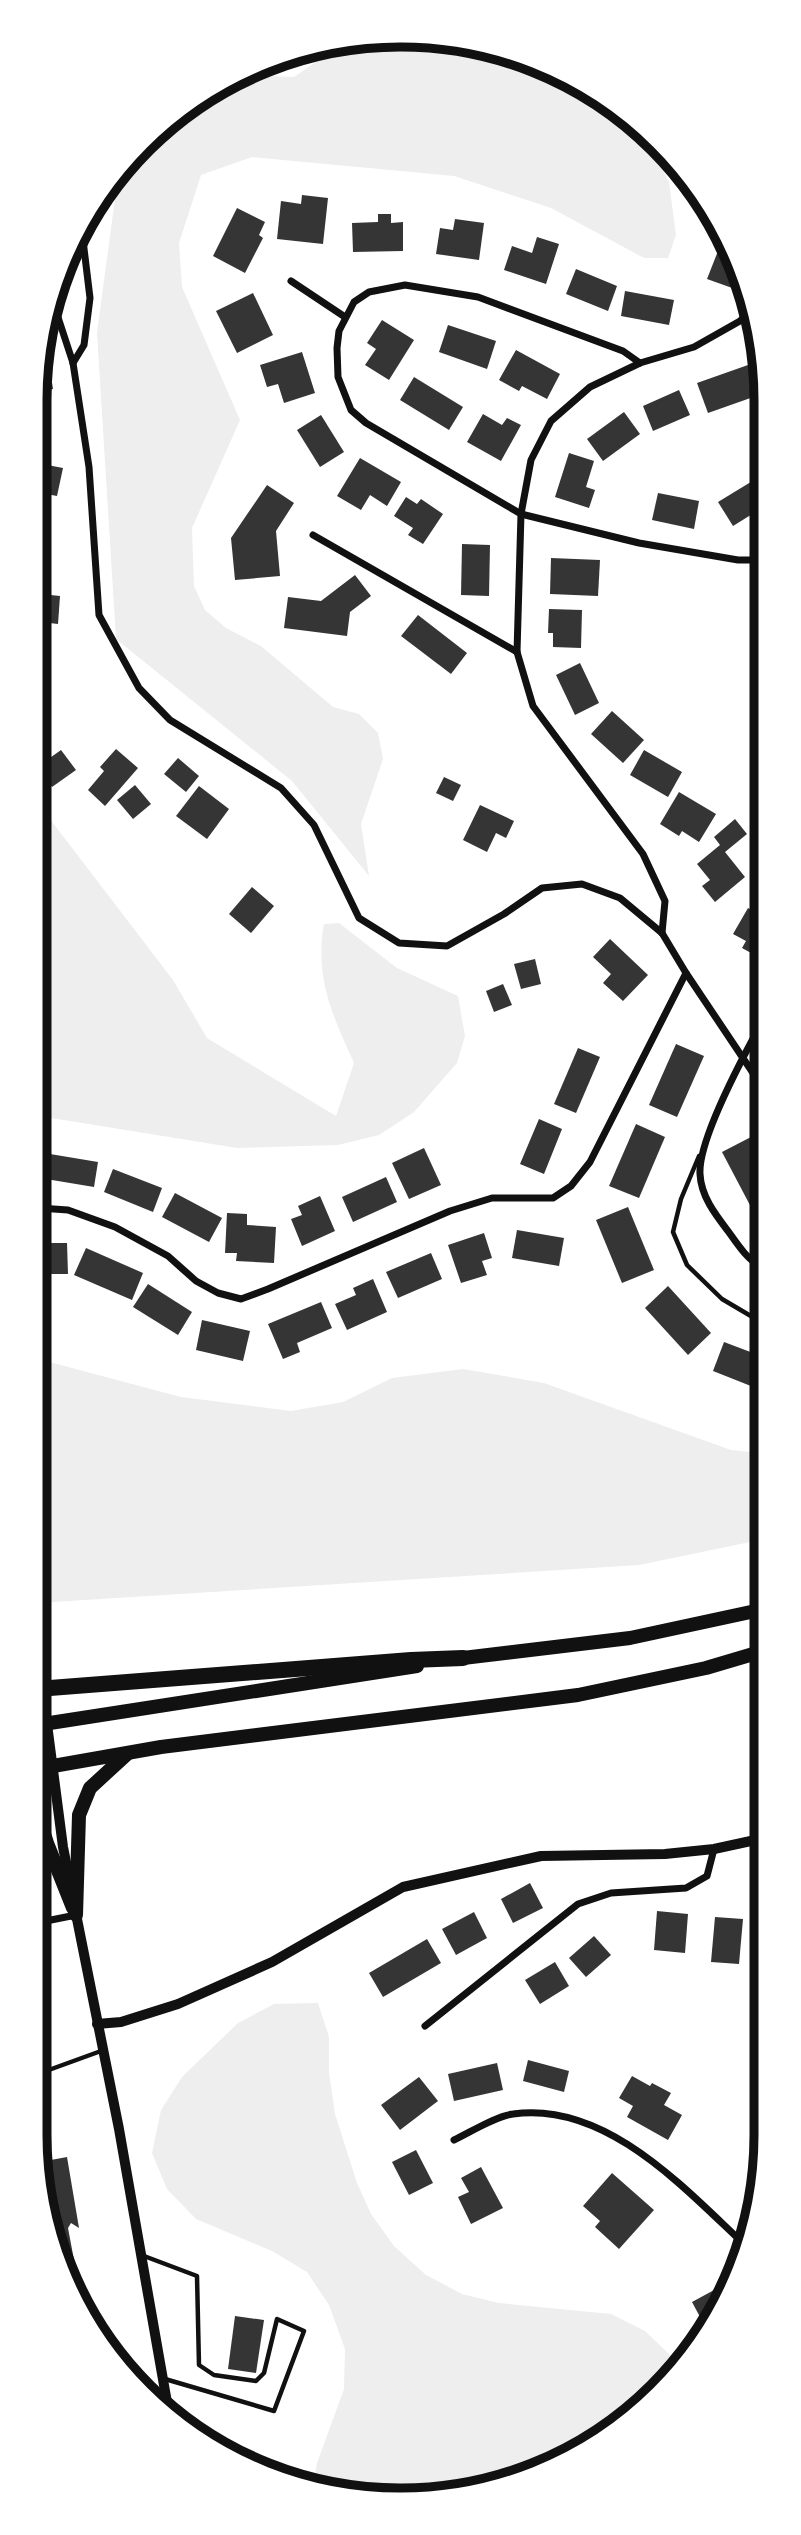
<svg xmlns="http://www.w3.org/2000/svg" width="801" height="2535" font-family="'Archivo Narrow',sans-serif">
<rect width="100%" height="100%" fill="#fff"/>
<g fill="#eee">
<polygon points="333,42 472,42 583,84 644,133 669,182 676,235 668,258 644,258 551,208 454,176 252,157 201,175 179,243 182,287 240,420 192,528 194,586 205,610 226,628 261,646 333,707 359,714 378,733 383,759 361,824 369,876 292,781 116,639 97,333 118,176 198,96 249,75 294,77 326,55"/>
<path d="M 40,806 L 173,980 L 207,1038 L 336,1116 L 354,1063 C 333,1017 314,976 324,924 L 339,923 L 397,968 L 458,996 L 465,1036 L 457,1063 L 414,1112 L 379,1135 L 338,1145 L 237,1148 L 39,1116 Z"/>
<polygon points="38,1359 181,1397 291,1411 343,1402 392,1378 463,1369 544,1383 731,1450 760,1453 760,1540 639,1565 37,1603"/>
<polygon points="318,2003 329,2037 329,2073 335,2114 357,2183 371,2214 394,2246 426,2275 462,2294 499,2303 611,2314 645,2331 670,2355 677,2365 604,2438 495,2488 353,2497 313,2485 317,2463 344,2389 345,2349 329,2305 307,2272 272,2251 196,2219 167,2189 152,2153 161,2110 182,2077 238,2023 274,2004"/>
</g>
<g fill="#353535">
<polygon points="302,195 328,198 323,244 277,239 281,201 301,204"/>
<polygon points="237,208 265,222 259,235 263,238 245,273 213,256"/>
<polygon points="378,214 391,214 391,223 403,222 403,251 353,252 352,223 378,222"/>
<polygon points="455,219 484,223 479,260 436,254 440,228 453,230"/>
<polygon points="537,237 559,244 546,284 504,270 512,246 532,253"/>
<polygon points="718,251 734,257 740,276 735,289 707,279"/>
<polygon points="576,269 617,286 608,311 566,294"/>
<polygon points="625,291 674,300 669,325 621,316"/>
<polygon points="253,293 273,335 237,353 216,311"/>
<polygon points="382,320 414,340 389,380 365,365 376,349 367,343"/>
<polygon points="448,325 496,341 487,369 439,352"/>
<polygon points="516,350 560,374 547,399 522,386 519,391 499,380"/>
<polygon points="302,352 315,393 284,403 278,384 267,387 260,365"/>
<polygon points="49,363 53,389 42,391 42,364"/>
<polygon points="748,365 759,395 708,413 697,383"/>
<polygon points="414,377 463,407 449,430 400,400"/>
<polygon points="679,390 690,415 653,431 643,406"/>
<polygon points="624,412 640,434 603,461 587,439"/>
<polygon points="483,414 502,425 507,418 521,425 501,461 467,442"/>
<polygon points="321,415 344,452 320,467 297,430"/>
<polygon points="569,453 594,461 586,487 595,490 589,508 555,497"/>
<polygon points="360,458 401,482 387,506 370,495 361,510 337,496"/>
<polygon points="42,464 63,468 57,496 41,493"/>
<polygon points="759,477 763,482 762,508 733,526 718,502"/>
<polygon points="267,485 294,503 276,531 280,576 235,580 231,538"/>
<polygon points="658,493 699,501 694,529 652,520"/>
<polygon points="406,497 417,504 421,499 443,514 423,544 408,535 413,528 394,516"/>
<polygon points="462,544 490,545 489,596 461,595"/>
<polygon points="551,558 600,560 598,596 550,594"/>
<polygon points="355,575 371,596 350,612 347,636 284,628 288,597 321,601"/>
<polygon points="41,594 60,596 58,624 41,622"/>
<polygon points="549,609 582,610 581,648 553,647 553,633 548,633"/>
<polygon points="418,615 467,653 451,674 401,636"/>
<polygon points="580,663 599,703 575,715 556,675"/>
<polygon points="612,711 644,740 623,763 591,734"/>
<polygon points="116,749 138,768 105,806 88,790 104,771 100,767"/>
<polygon points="61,750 76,770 52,787 40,771 40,765"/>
<polygon points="644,750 682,772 668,797 630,775"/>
<polygon points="178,758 199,776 186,792 164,774"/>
<polygon points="444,777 461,785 453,801 436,793"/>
<polygon points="135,785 151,804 133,819 117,800"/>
<polygon points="199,786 229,809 207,839 176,816"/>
<polygon points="679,792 716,814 699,842 682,831 679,836 660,824"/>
<polygon points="480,805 514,821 506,838 496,833 487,852 463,840"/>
<polygon points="735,819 747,834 725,852 745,877 715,902 702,886 710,880 697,864 720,845 714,837"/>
<polygon points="252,887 274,906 251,933 229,914"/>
<polygon points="748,908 762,915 762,959 742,948 746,941 733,934"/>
<polygon points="610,939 648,975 623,1001 603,983 611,974 593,957"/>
<polygon points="535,959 541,984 521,989 514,964"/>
<polygon points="503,984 512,1005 494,1012 486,991"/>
<polygon points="676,1044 704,1056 677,1117 649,1105"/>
<polygon points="578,1048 600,1057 576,1113 554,1104"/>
<polygon points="539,1119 562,1129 544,1174 520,1164"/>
<polygon points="636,1124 665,1137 639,1198 609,1186"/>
<polygon points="751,1137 761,1155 761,1204 752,1209 722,1152"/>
<polygon points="424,1148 441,1185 409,1199 392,1163"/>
<polygon points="50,1154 98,1162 94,1187 46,1179"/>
<polygon points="113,1169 162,1188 153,1212 104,1192"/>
<polygon points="386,1177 397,1202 353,1222 342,1197"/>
<polygon points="175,1193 222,1218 209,1242 162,1217"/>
<polygon points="320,1196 335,1231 302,1246 291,1219 302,1215 298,1206"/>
<polygon points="628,1207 654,1270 622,1283 596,1220"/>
<polygon points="227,1213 247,1214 247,1225 276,1227 274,1263 236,1261 237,1253 225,1253"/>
<polygon points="517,1230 564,1238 559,1266 512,1258"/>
<polygon points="484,1233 492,1258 482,1261 487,1275 461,1283 448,1245"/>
<polygon points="39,1243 67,1243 68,1274 38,1274"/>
<polygon points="86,1248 143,1273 132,1300 74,1275"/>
<polygon points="431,1253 442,1279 398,1298 386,1272"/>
<polygon points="373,1279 387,1312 347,1330 335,1304 356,1295 353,1288"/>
<polygon points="148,1284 192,1312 178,1335 133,1307"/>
<polygon points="668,1286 711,1333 688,1355 645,1308"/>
<polygon points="321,1302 332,1328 297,1343 300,1352 283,1359 268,1324"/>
<polygon points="202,1320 250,1331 243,1361 196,1350"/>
<polygon points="724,1342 761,1356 761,1390 713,1371"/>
<polygon points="530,1883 543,1908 513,1923 501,1899"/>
<polygon points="760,1900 759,1920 750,1906"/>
<polygon points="657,1911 688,1914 685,1953 654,1950"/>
<polygon points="474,1912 487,1938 456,1955 442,1929"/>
<polygon points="715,1917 743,1919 739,1964 711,1962"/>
<polygon points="594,1936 611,1955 586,1977 569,1958"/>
<polygon points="427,1939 441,1963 383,1997 369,1973"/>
<polygon points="555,1962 569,1986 540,2004 525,1980"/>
<polygon points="528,2060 569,2071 564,2092 523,2081"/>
<polygon points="497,2063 503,2090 454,2101 448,2074"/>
<polygon points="632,2076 650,2086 652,2083 671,2093 664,2105 682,2115 668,2140 627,2117 633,2106 619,2098"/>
<polygon points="419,2077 438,2101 400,2130 381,2105"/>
<polygon points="416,2150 433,2183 409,2195 392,2162"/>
<polygon points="67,2157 79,2228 71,2223 68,2228 74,2260 67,2261 59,2257 40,2162"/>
<polygon points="481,2167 503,2208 471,2224 458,2197 469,2192 461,2178"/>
<polygon points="612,2173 654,2210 619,2249 595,2227 600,2221 583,2206"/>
<polygon points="727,2283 709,2326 707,2330 692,2302"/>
<polygon points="235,2316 264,2320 256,2373 228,2369"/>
</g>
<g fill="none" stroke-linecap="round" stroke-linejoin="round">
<g stroke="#111" stroke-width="4.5">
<polyline points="699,1156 681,1199 673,1232 687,1265 722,1299 761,1322"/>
<polyline points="46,2071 101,2051"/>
<polyline points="144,2256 197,2276 199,2365 214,2375 256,2381 264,2373 277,2319 304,2331 274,2411 165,2379"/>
</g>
<g stroke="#111" stroke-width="7">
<polyline points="291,281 345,317"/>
<polyline points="53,302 73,363 89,467 99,615 139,688 170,720 281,788 314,825 359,918 399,943 447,946 504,914 542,888 582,884 620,898 662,933 686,973 761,1085"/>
<polyline points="73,363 84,345 90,298 82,232"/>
<polyline points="640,363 623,351 478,297 405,285 369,292 354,302 339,331 337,348 338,377 351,410 366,423 521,514 639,543 738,560 762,560"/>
<polyline points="313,535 517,652"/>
<polyline points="662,933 665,901 643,854 533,706 517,652 521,514 531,460 551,421 590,387 640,363 694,347 740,321 750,310"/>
<polyline points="39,1208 68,1210 115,1227 168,1256 196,1281 218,1293 241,1299 268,1289 450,1211 492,1198 553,1198 571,1186 590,1162 686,973"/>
<path d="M 761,1267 C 746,1258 738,1245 728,1231 C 715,1214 701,1196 700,1174 C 698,1140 744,1055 761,1024"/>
<polyline points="36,1923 76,1915"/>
<polyline points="425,2026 578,1904 611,1893 686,1888 707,1876 714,1849"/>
<path d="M 454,2140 C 471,2132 496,2116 513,2114 C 605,2101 683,2187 743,2243"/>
</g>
<g stroke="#111" stroke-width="10">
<polyline points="47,1724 63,1847 72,1893"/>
<polyline points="75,1909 119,2129 168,2408"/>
<polyline points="97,2024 121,2022 178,2004 272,1962 403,1887 541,1856 665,1854 714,1849 760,1839"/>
</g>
<polyline stroke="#111" stroke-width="14" points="37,1725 417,1666"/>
<g stroke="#111" stroke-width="14">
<polyline points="463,1658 630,1638 760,1610"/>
<polyline points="36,1769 161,1747 578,1695 706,1668 760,1652"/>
<polyline points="36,1808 47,1843 73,1908"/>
<polyline points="76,1915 79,1815 90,1788 127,1754"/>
</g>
<polyline stroke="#111" stroke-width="16" points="37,1689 411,1660 463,1658"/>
</g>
<path d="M0 0H801V2535H0ZM400 47H401A353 353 0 0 1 754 400V2135A353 353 0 0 1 401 2488H400A353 353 0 0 1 47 2135V400A353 353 0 0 1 400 47Z" fill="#fff" fill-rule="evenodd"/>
<path fill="none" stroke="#111" stroke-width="9" d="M400 47H401A353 353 0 0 1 754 400V2135A353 353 0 0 1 401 2488H400A353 353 0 0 1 47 2135V400A353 353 0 0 1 400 47Z"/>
</svg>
